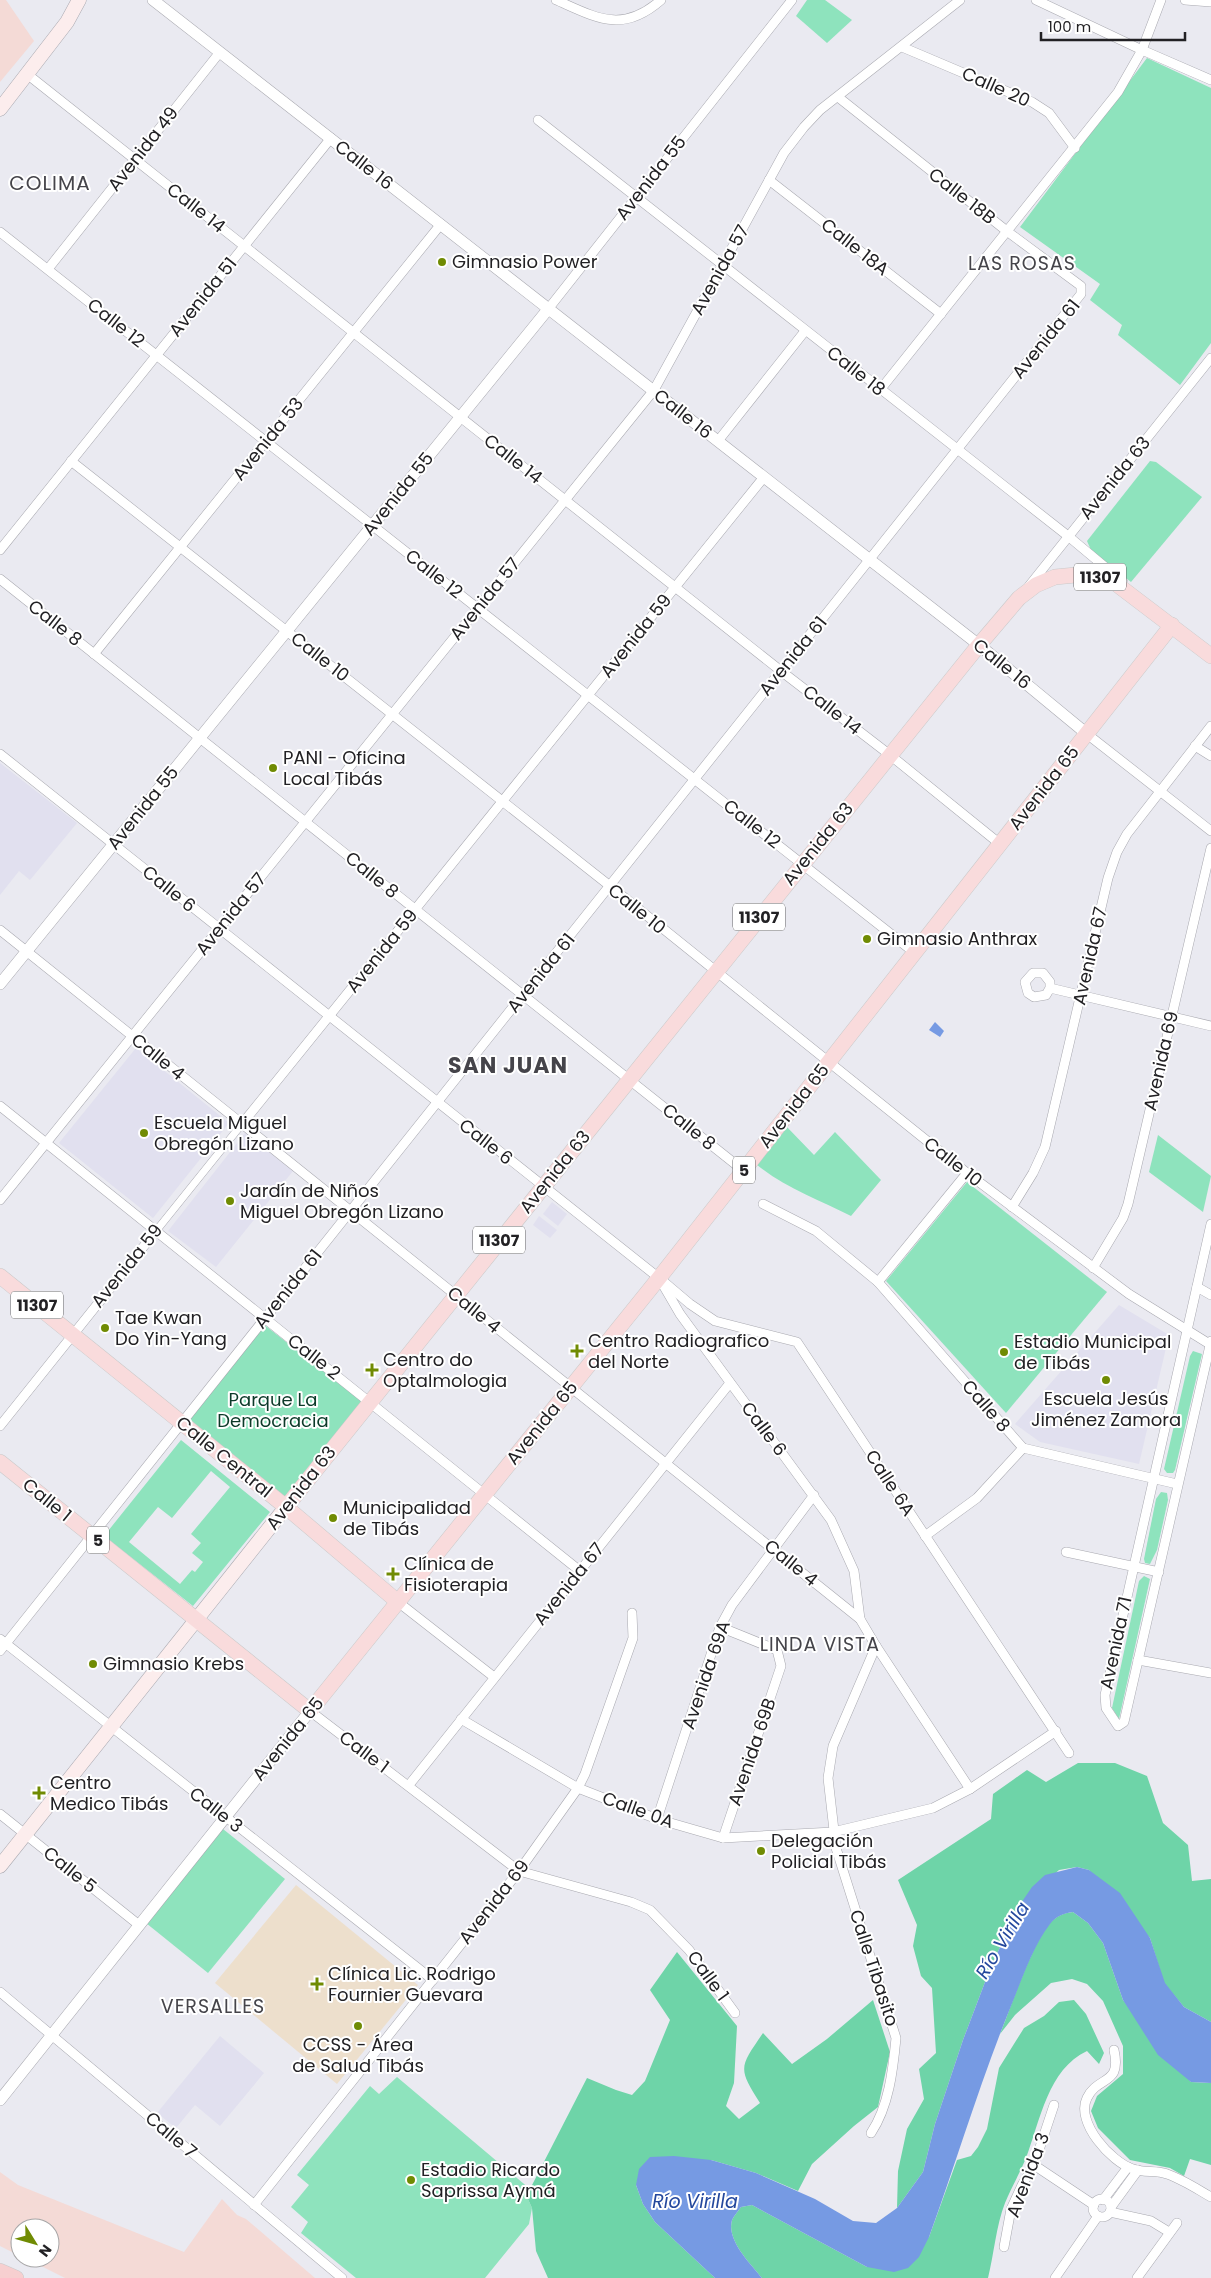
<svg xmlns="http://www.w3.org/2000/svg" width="1211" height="2278" font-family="Poppins,sans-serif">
<rect width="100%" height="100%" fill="#eaeaf1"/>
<g fill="#e1e0ef">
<polygon points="0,763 77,823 30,880 19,871 0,895"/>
<polygon points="136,1048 229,1123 153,1218 59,1143"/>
<polygon points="245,1133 293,1171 216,1267 168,1231"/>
<polygon points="552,1202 567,1214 558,1226 543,1214"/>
<polygon points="539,1216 557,1230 550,1238 533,1225"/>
<polygon points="1119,1305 1169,1335 1139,1464 1040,1442 1015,1424"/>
<polygon points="220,2036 264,2073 220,2126 195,2105 176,2128 157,2113"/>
</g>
<g fill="#f4dad6">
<polygon points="0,0 6,0 34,41 0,82"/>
<polygon points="0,2172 18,2185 184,2252 222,2199 237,2215 246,2219 315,2278 65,2278 25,2258 50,2258 50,2228 20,2228 20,2256 0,2246"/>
</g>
<polygon fill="#eddfcc" points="296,1885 418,1985 337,2084 215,1983"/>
<g fill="#8ee3bd" fill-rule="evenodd">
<polygon points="807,0 825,0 852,20 827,43 796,16"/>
<polygon points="1147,58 1211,88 1211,343 1180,385 1118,335 1122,325 1090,300 1100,284 1020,227"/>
<polygon points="1150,461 1156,462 1202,497 1131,582 1091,550 1087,541"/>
<path d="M 786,1126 L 814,1155 L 835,1132 L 881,1180 L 851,1216 C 819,1200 783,1187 756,1164 Z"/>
<polygon points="1158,1135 1211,1176 1203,1212 1149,1172"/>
<polygon points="967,1182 1107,1292 1006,1413 886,1281"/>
<polygon points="262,1323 364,1403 285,1500 185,1419"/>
<polygon points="1193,1351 1202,1354 1175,1470 1173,1473 1167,1473 1164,1469 1190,1356"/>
<path d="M 181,1440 L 270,1512 L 193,1606 L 104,1536 ZM 211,1471 L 230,1487 L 191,1534 L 201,1543 L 192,1553 L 203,1562 L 195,1572 L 192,1570 L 180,1584 L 129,1542 L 158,1507 L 172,1518 Z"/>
<polygon points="1161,1492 1167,1493 1168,1500 1157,1550 1150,1564 1145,1563 1144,1559 1156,1499"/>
<polygon points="1144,1576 1150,1579 1119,1719 1112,1708 1139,1581"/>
<polygon points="223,1829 285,1879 208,1973 146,1923"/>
<polygon points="397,2077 530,2189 527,2197 532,2208 529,2224 485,2278 356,2278 301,2233 308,2222 291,2207 309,2185 297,2175 370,2086 379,2094"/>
</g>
<g fill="#6ed4a8">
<polygon points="1078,1763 1115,1763 1147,1776 1163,1823 1188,1845 1192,1881 1211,1879 1211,2022 1184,2007 1164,1983 1150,1938 1089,1870 1077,1867 1059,1870 1019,1906 990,1969 963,2040 935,2124 923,2172 897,2208 898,2171 907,2129 924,2099 919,2069 936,2053 932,1988 921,1976 913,1946 917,1925 898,1880 991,1819 993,1794 1027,1770 1046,1782"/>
<path d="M 1073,1912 L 1088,1923 L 1103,1943 L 1123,2000 L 1191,2082 L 1211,2083 L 1211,2165 L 1190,2159 L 1184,2176 L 1170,2168 L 1130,2160 L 1098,2128 L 1091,2111 L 1097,2096 L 1123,2074 L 1123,2046 L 1103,2001 L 1087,1984 L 1072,1979 L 1051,1983 L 1015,2015 L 1000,2034 C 1011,2007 1033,1940 1052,1921 C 1059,1915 1064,1913 1073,1912 Z"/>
<path d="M 677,1952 L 737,2026 L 734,2083 L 726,2106 L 739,2119 L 760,2103 C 737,2067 740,2067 763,2033 L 792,2064 L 827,2039 L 873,2000 L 890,2052 L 878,2107 L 854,2126 L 812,2164 L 798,2191 L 756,2173 L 711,2160 L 636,2185 L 643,2204 L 655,2222 L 715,2278 L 548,2278 L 536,2251 L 532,2208 L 527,2197 L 530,2189 L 587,2078 L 616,2090 L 632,2095 L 645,2081 L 670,2020 L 650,1990 Z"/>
<path d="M 1074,2000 L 1086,2014 L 1104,2053 L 1099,2064 L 1087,2051 C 1048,2069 1040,2121 1026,2158 C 1020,2173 1011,2188 1005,2203 C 996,2226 994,2254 988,2278 L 762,2278 C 751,2264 726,2240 732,2220 C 734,2216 738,2211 741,2207 L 752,2205 L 867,2267 L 929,2237 L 957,2160 L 971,2156 L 978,2147 L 987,2129 L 999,2068 L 1024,2028 L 1044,2016 L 1059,2002 Z"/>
</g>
<g fill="#769ae3">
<polygon points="935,1022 944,1031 940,1037 929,1030"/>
<path d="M 1077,1867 L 1089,1870 L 1120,1893 L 1150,1938 L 1165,1983 L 1184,2007 L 1211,2022 L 1211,2083 L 1191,2082 L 1158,2055 L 1123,2000 L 1103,1943 L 1088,1923 L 1073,1912 C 1064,1913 1056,1916 1050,1924 C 1032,1948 1022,1979 1011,2006 C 980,2082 957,2160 929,2237 L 919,2257 L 908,2268 L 894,2272 L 867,2267 L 752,2205 L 741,2207 C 738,2211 734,2216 732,2220 C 726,2240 751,2264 762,2278 L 715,2278 L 655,2222 L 643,2204 L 636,2185 L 639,2169 L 650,2157 L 674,2156 L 711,2160 L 756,2173 L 815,2199 L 853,2221 L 876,2223 L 897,2208 L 923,2172 L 935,2124 L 963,2040 L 990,1969 L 1019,1906 L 1032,1887 L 1045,1875 Z"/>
</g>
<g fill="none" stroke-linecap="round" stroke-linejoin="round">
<defs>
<polyline id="pedestrian" points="156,1231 242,1124"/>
<g id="minor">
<path d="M 556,0 C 597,18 622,34 661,0"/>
<polyline points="1036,0 1142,50 1211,80"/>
<polyline points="1185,0 1211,2"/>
<polyline points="902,47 1032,102 1049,113 1075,148"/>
<polyline points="27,74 781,671 890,755 1000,844"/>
<polyline points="538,120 1068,536 1123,582"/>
<polyline points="769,180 941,314"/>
<polyline points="0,232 915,953"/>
<polyline points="48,269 220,52"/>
<polyline points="549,308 792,0"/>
<polyline points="880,390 1118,92 1142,50 1161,0"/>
<polyline points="718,441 805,331"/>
<polyline points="71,461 610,886 967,1173 1129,1294 1211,1345"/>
<polyline points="0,550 331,138"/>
<polyline points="0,579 744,1171"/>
<polyline points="1029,586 1211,358"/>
<polyline points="94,654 441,224"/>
<polyline points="1087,734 1211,831"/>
<polyline points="1195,746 1211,756"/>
<polyline points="0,754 659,1278 680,1314 831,1520 854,1571 860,1619"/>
<polyline points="0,930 860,1619 876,1646 970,1789"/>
<polyline points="1050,988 1046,995 1034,997 1028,993 1025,982 1033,973 1043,973 1050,982 1050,988 1211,1026"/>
<polyline points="0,1106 580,1571"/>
<polyline points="242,1124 764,477"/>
<polyline points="0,1200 654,390 784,153 804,127 820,110 960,0"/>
<polyline points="763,1204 816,1231 878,1282 1023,1448 1177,1484"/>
<polyline points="1012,1207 1033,1173 1045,1147 1108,878 1117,852 1127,834 1211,726"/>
<polyline points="1093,1268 1123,1218 1128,1204 1211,848"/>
<polyline points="664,1282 690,1304 715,1321 797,1342 1069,1753"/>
<polyline points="878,1282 967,1173"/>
<polyline points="1197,1287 1211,1295"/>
<polyline points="1211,1341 1124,1722 1118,1726 1106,1708 1105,1695 1211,1224"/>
<polyline points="0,1426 156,1231"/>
<polyline points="925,1536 977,1498 1023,1448"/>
<polyline points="1066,1552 1159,1572"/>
<polyline points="398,1602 494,1677"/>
<polyline points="720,1627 777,1650 781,1666 723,1838"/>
<polyline points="0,1639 433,1980"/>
<polyline points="0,1651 1081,294 1081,286 1008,232 838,97"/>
<polyline points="1138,1660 1211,1673"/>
<polyline points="310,1711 519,1871 631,1902 650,1910 689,1950 735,2013"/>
<polyline points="461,1719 578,1788 657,1819 723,1838 833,1832 933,1808 970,1789 1056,1731"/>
<polyline points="409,1785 730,1383"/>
<polyline points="0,1814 139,1925"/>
<polyline points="657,1819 720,1627 732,1605 814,1495"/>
<polyline points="0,1992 342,2278"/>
<path d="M 1114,2050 C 1122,2086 1098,2075 1087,2098 C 1075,2122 1111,2162 1133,2169 C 1144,2173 1157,2170 1167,2174 C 1182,2179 1197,2189 1211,2197"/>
<path d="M 871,2133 C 889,2106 893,2070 896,2038 L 836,1848 L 828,1778 L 833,1746 L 876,1646"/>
<polyline points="1034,2165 1094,2205"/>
<circle cx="1102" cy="2208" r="9"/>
<polyline points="1103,2200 1128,2167"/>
<polyline points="254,2205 519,1871 578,1788 585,1774 633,1638 632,1613"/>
<polyline points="1111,2207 1138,2170"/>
<polyline points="1110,2212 1151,2221 1169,2232"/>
<polyline points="1004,2247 1011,2209 1022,2185 1034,2165 1054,2105"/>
<polyline points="1055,2278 1098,2216"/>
<polyline points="1137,2278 1177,2223"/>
</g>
<g id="tertiary">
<polyline points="153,0 979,645 1087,734"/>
<polyline points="0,984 549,308"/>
<polyline points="0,2100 310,1711"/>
</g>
<g id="secondary">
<polyline points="0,109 67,22 79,0"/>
<polyline points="0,1866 286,1507"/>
</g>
<g id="primary">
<polyline points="0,1276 286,1507 398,1602"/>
<polyline points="0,1462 310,1711 659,1278 1172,625"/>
<polyline points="286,1507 979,645 1019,598 1036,585 1055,577 1086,574 1115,583 1211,656"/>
</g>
<polyline id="trunk" points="0,2271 16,2278"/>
</defs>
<use href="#pedestrian" stroke="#a9a9b0" stroke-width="8"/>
<use href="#minor" stroke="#a9a9b0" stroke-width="10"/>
<use href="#tertiary" stroke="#a9a9b0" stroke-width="12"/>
<use href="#secondary" stroke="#a9a9b0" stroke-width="15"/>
<use href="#primary" stroke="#cacaca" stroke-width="16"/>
<use href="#trunk" stroke="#cacaca" stroke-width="16"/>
<use href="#pedestrian" stroke="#fff" stroke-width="7"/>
<use href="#minor" stroke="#fff" stroke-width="9"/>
<use href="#tertiary" stroke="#fff" stroke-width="11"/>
<use href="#secondary" stroke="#fceded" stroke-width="14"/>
<use href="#primary" stroke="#f9dbdc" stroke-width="15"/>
<use href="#trunk" stroke="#f7cfd0" stroke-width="15"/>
</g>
<g fill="#708b03" stroke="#fff" stroke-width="2">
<circle cx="442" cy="262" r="5"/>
<circle cx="273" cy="768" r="5"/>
<circle cx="867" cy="939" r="5"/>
<circle cx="144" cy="1133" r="5"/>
<circle cx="230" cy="1201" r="5"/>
<circle cx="105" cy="1328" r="5"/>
<path d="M574.5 1343.5h5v5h5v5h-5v5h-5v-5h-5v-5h5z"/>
<circle cx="1004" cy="1352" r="5"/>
<path d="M369.5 1362.5h5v5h5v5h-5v5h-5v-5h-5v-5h5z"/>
<circle cx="1106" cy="1380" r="5"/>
<circle cx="333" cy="1518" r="5"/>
<path d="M390.5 1566.5h5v5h5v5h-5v5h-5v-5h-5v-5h5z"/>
<circle cx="93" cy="1664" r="5"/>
<path d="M36.5 1785.5h5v5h5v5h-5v5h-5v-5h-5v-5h5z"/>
<circle cx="761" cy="1851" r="5"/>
<path d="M314.5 1976.5h5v5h5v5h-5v5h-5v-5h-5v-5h5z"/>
<circle cx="358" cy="2026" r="5"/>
<circle cx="411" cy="2180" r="5"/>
</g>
<g text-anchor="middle" stroke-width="4" stroke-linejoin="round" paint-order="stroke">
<g fill="#fff" stroke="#646466" stroke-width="1">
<rect x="1074" y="563.5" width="52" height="27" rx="4"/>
<rect x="733" y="903.5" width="52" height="27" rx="4"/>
<rect x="733" y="1156.5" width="22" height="27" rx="4"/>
<rect x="473" y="1226.5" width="52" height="27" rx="4"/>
<rect x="11" y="1291.5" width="52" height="27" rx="4"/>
<rect x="87" y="1526.5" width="22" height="27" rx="4"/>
</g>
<g font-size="16" font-weight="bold" fill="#222124">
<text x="1100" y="583">11307</text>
<text x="759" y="923">11307</text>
<text x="744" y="1176">5</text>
<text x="499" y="1246">11307</text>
<text x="37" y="1311">11307</text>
<text x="98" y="1546">5</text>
</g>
<g font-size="18" fill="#222124" stroke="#fff">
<text transform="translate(996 87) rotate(24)" y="6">Calle 20</text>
<text transform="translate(143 149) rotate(-52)" y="6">Avenida 49</text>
<text transform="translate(364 165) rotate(38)" y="6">Calle 16</text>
<text transform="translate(651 178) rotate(-52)" y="6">Avenida 55</text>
<text transform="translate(962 196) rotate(38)" y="6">Calle 18B</text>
<text transform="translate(196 208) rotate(38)" y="6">Calle 14</text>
<text transform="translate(855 247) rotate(38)" y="6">Calle 18A</text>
<text transform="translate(720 270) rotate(-61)" y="6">Avenida 57</text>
<text transform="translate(203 297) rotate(-51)" y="6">Avenida 51</text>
<text transform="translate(116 323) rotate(38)" y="6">Calle 12</text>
<text transform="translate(1046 339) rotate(-51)" y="6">Avenida 61</text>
<text transform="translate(856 371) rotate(38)" y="6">Calle 18</text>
<text transform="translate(683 414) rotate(38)" y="6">Calle 16</text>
<text transform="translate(268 439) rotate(-51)" y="6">Avenida 53</text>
<text transform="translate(513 459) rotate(38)" y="6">Calle 14</text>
<text transform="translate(1115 478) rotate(-51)" y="6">Avenida 63</text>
<text transform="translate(398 494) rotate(-51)" y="6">Avenida 55</text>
<text transform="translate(434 574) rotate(38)" y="6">Calle 12</text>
<text transform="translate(485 599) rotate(-51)" y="6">Avenida 57</text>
<text transform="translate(55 623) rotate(38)" y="6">Calle 8</text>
<text transform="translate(636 636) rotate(-51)" y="6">Avenida 59</text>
<text transform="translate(793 656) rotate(-51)" y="6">Avenida 61</text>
<text transform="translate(320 657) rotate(38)" y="6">Calle 10</text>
<text transform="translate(1002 664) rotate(39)" y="6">Calle 16</text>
<text transform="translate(832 710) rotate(38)" y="6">Calle 14</text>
<text transform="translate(1044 788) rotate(-52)" y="6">Avenida 65</text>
<text transform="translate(143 808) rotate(-51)" y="6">Avenida 55</text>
<text transform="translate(752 824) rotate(38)" y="6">Calle 12</text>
<text transform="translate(818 844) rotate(-51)" y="6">Avenida 63</text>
<text transform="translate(372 875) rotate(39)" y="6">Calle 8</text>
<text transform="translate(169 889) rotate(39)" y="6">Calle 6</text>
<text transform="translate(637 909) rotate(39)" y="6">Calle 10</text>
<text transform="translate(231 914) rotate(-51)" y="6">Avenida 57</text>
<text transform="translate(382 951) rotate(-51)" y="6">Avenida 59</text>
<text transform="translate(1090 956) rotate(-77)" y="6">Avenida 67</text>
<text transform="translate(541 973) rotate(-51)" y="6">Avenida 61</text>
<text transform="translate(158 1057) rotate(39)" y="6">Calle 4</text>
<text transform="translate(1161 1061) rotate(-77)" y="6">Avenida 69</text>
<text transform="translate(794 1106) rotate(-52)" y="6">Avenida 65</text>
<text transform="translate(689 1127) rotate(39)" y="6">Calle 8</text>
<text transform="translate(486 1142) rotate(38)" y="6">Calle 6</text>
<text transform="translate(953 1162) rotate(38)" y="6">Calle 10</text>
<text transform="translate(555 1172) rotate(-51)" y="6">Avenida 63</text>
<text transform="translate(127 1266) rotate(-51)" y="6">Avenida 59</text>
<text transform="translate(288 1289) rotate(-51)" y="6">Avenida 61</text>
<text transform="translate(474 1310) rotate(39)" y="6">Calle 4</text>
<text transform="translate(314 1357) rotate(38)" y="6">Calle 2</text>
<text transform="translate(986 1406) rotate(49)" y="6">Calle 8</text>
<text transform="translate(542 1423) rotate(-51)" y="6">Avenida 65</text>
<text transform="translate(764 1429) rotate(53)" y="6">Calle 6</text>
<text transform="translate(224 1457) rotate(39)" y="6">Calle Central</text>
<text transform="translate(890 1483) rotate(57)" y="6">Calle 6A</text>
<text transform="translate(301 1488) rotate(-52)" y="6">Avenida 63</text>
<text transform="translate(47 1500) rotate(39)" y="6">Calle 1</text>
<text transform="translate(791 1563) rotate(39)" y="6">Calle 4</text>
<text transform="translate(569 1584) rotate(-51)" y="6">Avenida 67</text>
<text transform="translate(1116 1643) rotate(-78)" y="6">Avenida 71</text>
<text transform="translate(706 1675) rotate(-71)" y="6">Avenida 69A</text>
<text transform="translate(288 1739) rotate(-51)" y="6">Avenida 65</text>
<text transform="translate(364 1752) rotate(37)" y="6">Calle 1</text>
<text transform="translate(752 1752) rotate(-71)" y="6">Avenida 69B</text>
<text transform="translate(216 1810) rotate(38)" y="6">Calle 3</text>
<text transform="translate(638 1810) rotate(20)" y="6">Calle 0A</text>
<text transform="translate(70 1870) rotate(39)" y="6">Calle 5</text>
<text transform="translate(494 1902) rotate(-52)" y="6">Avenida 69</text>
<text transform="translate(874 1968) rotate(72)" y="6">Calle Tibasito</text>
<text transform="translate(708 1976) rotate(54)" y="6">Calle 1</text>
<text transform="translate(171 2135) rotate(40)" y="6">Calle 7</text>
<text transform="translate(1028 2175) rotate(-69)" y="6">Avenida 3</text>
</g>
<g font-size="18" fill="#222124" stroke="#fff" text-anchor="start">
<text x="452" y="268">Gimnasio Power</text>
<text x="283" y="764">PANI - Oficina<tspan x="283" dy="21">Local Tibás</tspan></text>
<text x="877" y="945">Gimnasio Anthrax</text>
<text x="154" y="1129">Escuela Miguel<tspan x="154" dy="21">Obregón Lizano</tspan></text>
<text x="240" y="1197">Jardín de Niños<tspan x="240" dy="21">Miguel Obregón Lizano</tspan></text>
<text x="115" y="1324">Tae Kwan<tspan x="115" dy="21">Do Yin-Yang</tspan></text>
<text x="588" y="1347">Centro Radiografico<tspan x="588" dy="21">del Norte</tspan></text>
<text x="1014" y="1348">Estadio Municipal<tspan x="1014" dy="21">de Tibás</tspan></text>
<text x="383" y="1366">Centro do<tspan x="383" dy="21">Optalmologia</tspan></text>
<text x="1106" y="1405" text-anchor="middle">Escuela Jesús<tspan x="1106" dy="21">Jiménez Zamora</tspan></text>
<text x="343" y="1514">Municipalidad<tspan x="343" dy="21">de Tibás</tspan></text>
<text x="404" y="1570">Clínica de<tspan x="404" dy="21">Fisioterapia</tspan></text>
<text x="103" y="1670">Gimnasio Krebs</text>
<text x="50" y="1789">Centro<tspan x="50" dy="21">Medico Tibás</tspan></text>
<text x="771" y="1847">Delegación<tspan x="771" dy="21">Policial Tibás</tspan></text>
<text x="328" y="1980">Clínica Lic. Rodrigo<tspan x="328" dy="21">Fournier Guevara</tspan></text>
<text x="358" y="2051" text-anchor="middle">CCSS - Área<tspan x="358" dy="21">de Salud Tibás</tspan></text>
<text x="421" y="2176">Estadio Ricardo<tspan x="421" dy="21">Saprissa Aymá</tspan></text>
</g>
<g font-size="18" fill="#0c3a29" stroke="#fff">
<text x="273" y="1406">Parque La<tspan x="273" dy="21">Democracia</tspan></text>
</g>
<g font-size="19" letter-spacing="1" fill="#45444a" stroke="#fff">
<text x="1022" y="270">LAS ROSAS</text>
<text x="820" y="1651">LINDA VISTA</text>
<text x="213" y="2013">VERSALLES</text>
</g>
<g font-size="19" font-style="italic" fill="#24489d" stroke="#fff">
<text transform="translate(1002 1940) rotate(-59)" y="7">Río Virilla</text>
<text x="695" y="2208">Río Virilla</text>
</g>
<g font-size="20" letter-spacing="1" fill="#45444a" stroke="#fff">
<text x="50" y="190">COLIMA</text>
</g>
<g font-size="22" font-weight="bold" letter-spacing="1" fill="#45444a" stroke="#fff">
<text x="508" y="1073">SAN JUAN</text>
</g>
</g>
<g transform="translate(35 2243) rotate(127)"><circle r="24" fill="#ffffff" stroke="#a7a6a7"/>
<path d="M0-4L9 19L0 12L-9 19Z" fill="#708b03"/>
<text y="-8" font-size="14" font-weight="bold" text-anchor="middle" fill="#222124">N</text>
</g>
<path d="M1041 32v8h144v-8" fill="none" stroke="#222124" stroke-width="2.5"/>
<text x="1048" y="32" font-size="15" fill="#222124" stroke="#ffffff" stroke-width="4" paint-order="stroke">100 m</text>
</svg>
